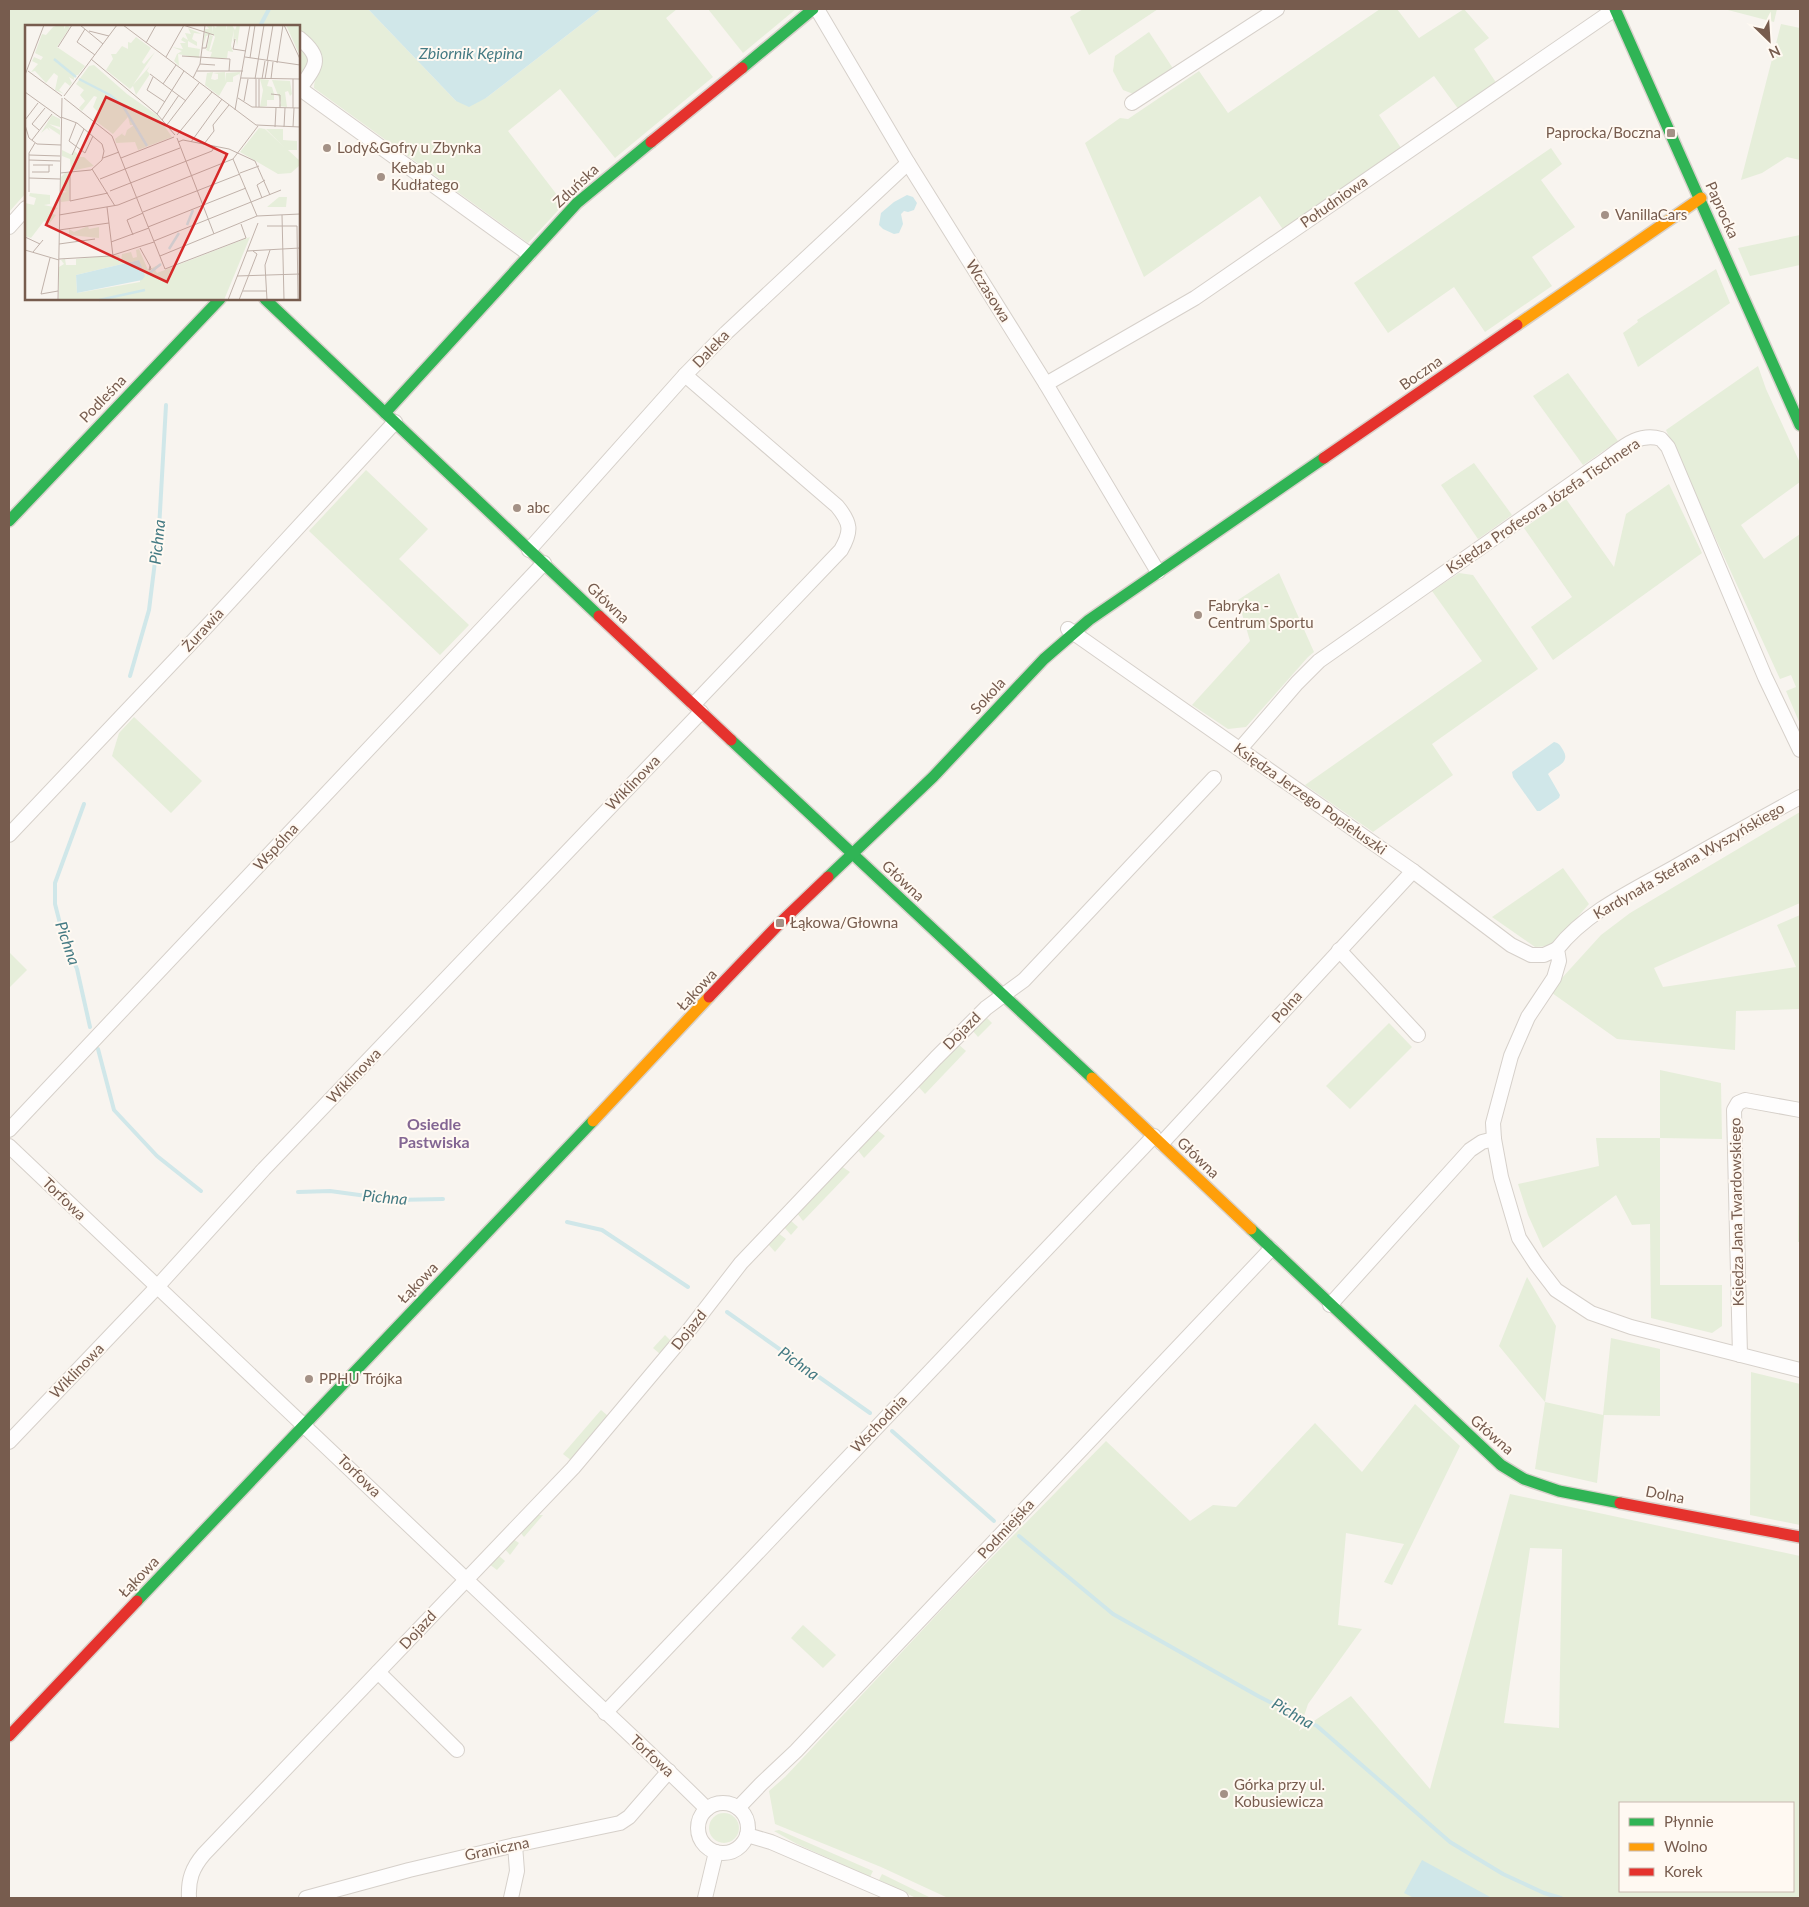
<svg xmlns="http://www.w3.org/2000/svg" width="1809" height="1907" font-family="Lato,sans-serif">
<rect width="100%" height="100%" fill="#f8f4ef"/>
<g fill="#e6eeda" fill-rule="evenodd">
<path d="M 9,9 L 368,9 L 456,101 L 486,98 L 601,9 L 677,9 L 666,18 L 713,77 L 615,158 L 560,89 L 508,131 L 564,204 L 528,243 L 314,88 C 314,80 317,77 320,70 C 327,51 312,43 299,33 L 299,26 L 197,26 L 194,24 L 191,26 L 26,26 L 26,193 L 9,212 Z"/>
<polygon points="708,9 796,9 743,53"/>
<polygon points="1083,9 1158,9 1089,55 1070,17"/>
<polygon points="1380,9 1397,9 1419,38 1464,9 1489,38 1474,49 1497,84 1459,110 1434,76 1379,115 1401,148 1284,231 1260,196 1144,277 1085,143 1120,118 1128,119 1199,71 1228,113"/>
<polygon points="1724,9 1777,9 1774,22"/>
<polygon points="1781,24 1800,28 1800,160 1787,157 1762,173 1741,180"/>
<polygon points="1149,32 1174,70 1136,95 1123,90 1113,71 1115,56"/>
<polygon points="301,48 306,52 310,62 299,81 299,51"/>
<polygon points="1551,148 1562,164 1541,180 1575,227 1532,257 1552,286 1485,332 1454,287 1388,333 1354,283"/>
<polygon points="1800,235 1800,265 1750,276 1738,248"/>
<polygon points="1716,269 1730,303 1638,367 1623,333 1638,322 1637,320"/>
<polygon points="1758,366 1766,389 1800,463 1800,482 1741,525 1764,559 1800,534 1800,724 1786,691 1796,687 1791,675 1780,679 1666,430"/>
<polygon points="1568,373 1618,441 1583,465 1533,396"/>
<polygon points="1474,463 1512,515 1478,539 1441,485"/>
<polygon points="366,470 428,529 399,559 469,625 440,655 309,531"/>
<polygon points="1669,484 1702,553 1553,660 1531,627 1572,597 1524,528 1566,499 1614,567 1626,514"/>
<polygon points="1279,573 1314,652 1308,657 1246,727 1228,729 1192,705 1250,641 1238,600"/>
<polygon points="1459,573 1473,575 1538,669 1432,744 1453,775 1373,832 1305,785 1482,661 1432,591"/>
<polygon points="134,717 202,781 171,813 112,756 119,733"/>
<polygon points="1800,812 1800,903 1654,968 1663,987 1796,967 1777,925 1800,915 1800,1009 1736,1011 1735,1050 1617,1039 1552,993 1561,979 1601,935 1630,913"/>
<polygon points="1563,868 1589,904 1552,946 1535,947 1492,917"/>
<polygon points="9,952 27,970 9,988"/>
<polygon points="985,1016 992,1023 978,1037 972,1030"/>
<polygon points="1389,1023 1412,1047 1350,1109 1326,1086"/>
<polygon points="958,1044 966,1051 925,1094 918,1086"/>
<polygon points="1660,1070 1721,1083 1722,1139 1660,1138 1660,1285 1722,1285 1722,1326 1712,1333 1651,1318 1650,1224 1632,1225 1616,1195 1543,1248 1528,1215 1518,1184 1599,1166 1596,1138 1660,1138"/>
<polygon points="1799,1119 1800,1242 1798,1242"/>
<polygon points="876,1129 885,1136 864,1158 857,1149"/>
<polygon points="841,1166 850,1172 803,1221 797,1213"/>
<polygon points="790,1220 798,1227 791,1235 784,1227"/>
<polygon points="778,1233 786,1239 775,1252 768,1244"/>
<polygon points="1527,1277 1556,1326 1545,1402 1603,1415 1611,1338 1660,1349 1660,1416 1604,1415 1597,1483 1535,1469 1545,1402 1499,1346"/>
<polygon points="665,1335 671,1341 660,1354 653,1348"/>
<polygon points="1751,1372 1800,1384 1800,1525 1750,1515"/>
<path d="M 1415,1404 L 1460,1446 L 1392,1585 L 1384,1582 L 1404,1544 L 1346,1533 L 1338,1625 L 1362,1629 L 1308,1704 L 1299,1731 L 1351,1696 L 1430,1789 L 1510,1494 L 1800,1556 L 1800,1898 L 948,1898 L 881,1867 L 775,1824 L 769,1791 L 785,1777 L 958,1592 L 1106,1441 L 1190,1521 L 1213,1505 L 1236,1507 L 1315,1423 L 1362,1472 ZM 1530,1548 L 1562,1549 L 1559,1728 L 1504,1723 ZM 1620,1803 L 1793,1803 L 1793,1891 L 1620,1891 Z"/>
<polygon points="601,1410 608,1416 572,1461 563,1454"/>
<polygon points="536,1515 543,1515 524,1537 520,1532"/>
<polygon points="513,1539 519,1543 510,1555 504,1548"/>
<polygon points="498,1555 505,1561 497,1570 489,1564"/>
<polygon points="803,1625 836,1655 823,1668 791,1638"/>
<circle cx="724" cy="1828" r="15"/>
<polygon points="779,1830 873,1871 870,1877 797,1844 774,1831"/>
<polygon points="882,1874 931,1898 916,1898 879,1880"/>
</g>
<g fill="#d0e7e9">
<polygon points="368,9 601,9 486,98 469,107 456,101"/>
<polygon points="907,195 913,197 917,203 914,210 908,212 904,211 901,214 903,224 899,233 894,234 883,229 879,225 881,213 894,202"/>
<path d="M 1554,742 C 1559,743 1560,745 1563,750 C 1571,763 1556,766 1548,774 L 1560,795 L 1559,798 L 1540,811 L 1537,811 L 1513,777 L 1512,772 Z"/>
<polygon points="1422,1860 1492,1898 1414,1898 1404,1893"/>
</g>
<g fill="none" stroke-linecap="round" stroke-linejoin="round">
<g stroke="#d0e7e9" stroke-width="4">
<polyline points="260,26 269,9"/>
<polyline points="130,676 149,610 159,529 166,405"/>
<polyline points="84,804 55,883 55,904 64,939 77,969 90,1027"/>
<polyline points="98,1049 114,1110 157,1156 201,1191"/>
<polyline points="298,1192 330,1191 396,1200 443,1199"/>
<polyline points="567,1222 602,1230 688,1287"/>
<polyline points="727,1312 870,1413"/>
<polyline points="892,1431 994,1521"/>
<polyline points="1019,1536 1113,1614 1258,1696 1317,1726 1450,1842 1503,1874 1544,1893 1561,1898"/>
</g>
<defs>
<g id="street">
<polyline points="817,9 908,163 1046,384 1158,572"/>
<path d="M 299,38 C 324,58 316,66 300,88"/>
<polyline points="299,88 529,254"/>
<polyline points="1132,103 1277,9"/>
<polyline points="9,227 26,208"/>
<path d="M 685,375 L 837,506 C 851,523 852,531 841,550 L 694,704"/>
<polyline points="1046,384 1195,298 1615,9"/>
<polyline points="529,550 685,375 726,333 908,163"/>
<polyline points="1068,629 1413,871 1511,945 1531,955 1544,955 1557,949"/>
<path d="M 1240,749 L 1297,683 L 1319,661 L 1598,465 C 1618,452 1636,431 1661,439 L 1668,447 L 1765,677 L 1800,750"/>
<path d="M 1800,797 C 1758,820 1715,844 1673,868 C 1632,891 1586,912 1557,949 L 1559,961 L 1554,978 L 1528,1017 L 1511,1056 L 1493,1123 L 1494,1139 L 1501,1177 L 1519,1238 L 1536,1264 L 1556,1290 L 1591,1313 L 1631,1327 L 1800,1370"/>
<polyline points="9,835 210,623 395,422"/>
<polyline points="1339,950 1418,1035"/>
<polyline points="9,1130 544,563"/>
<polyline points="1162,1143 1413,871"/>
<path d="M 9,1146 C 189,1318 371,1487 550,1659 C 602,1709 656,1758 707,1809"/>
<polyline points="1330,1305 1470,1150 1482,1142 1494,1139"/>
<polyline points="1740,1355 1734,1110 1738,1103 1745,1100 1800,1110"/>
<polyline points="9,1442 157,1287 264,1169 701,712"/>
<polyline points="378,1672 457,1750"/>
<polyline points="605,1713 1154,1136"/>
<circle cx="723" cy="1828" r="25"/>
<polyline points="738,1808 761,1784 796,1751 1271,1249"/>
<polyline points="747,1835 771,1842 901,1898"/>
<path d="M 189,1898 C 188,1880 192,1868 204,1854 L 573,1468 L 689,1330 L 741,1263 L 936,1058 L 986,1008 L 1024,980 L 1214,778"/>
<polyline points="306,1898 409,1870 515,1845 620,1823 629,1817 669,1771"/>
<polyline points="511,1898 517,1871 515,1845"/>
<polyline points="705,1898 716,1852"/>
</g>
<g id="fast">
<polyline points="1615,9 1800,425"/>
<polyline points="742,68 813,9"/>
<polyline points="265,299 599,616"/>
<polyline points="385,413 577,203 651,142"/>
<polyline points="9,521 220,299"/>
<polyline points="731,740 1092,1078"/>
<polyline points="828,877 933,777 1044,659 1089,620 1324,458"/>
<polyline points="1251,1229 1501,1465 1524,1479 1559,1491 1620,1503"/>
<polyline points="137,1601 593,1121"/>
</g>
<g id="slow">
<polyline points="1517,325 1701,198"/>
<polyline points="1092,1078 1251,1229"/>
<polyline points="593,1121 709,997"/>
</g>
<g id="jam">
<polyline points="651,142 742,68"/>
<polyline points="1324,458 1517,325"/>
<polyline points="599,616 731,740"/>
<polyline points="709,997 780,923 828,877"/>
<polyline points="1620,1503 1800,1537"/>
<polyline points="9,1736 137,1601"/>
</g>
</defs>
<use href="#street" stroke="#d6d0ca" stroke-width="16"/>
<use href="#fast" stroke="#d8d1cb" stroke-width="14"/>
<use href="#slow" stroke="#d8d1cb" stroke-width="14"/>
<use href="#jam" stroke="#d8d1cb" stroke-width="14"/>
<use href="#street" stroke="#fefdfd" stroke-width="14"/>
<use href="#fast" stroke="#30b455" stroke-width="11"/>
<use href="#slow" stroke="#ff9f0a" stroke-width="11"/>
<use href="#jam" stroke="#e5322d" stroke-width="11"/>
</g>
<g fill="#a49186" stroke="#fff9f2" stroke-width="2">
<rect x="1666" y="128" width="10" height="10" rx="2.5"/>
<circle cx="327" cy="148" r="5"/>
<circle cx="381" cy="177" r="5"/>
<circle cx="1605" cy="215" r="5"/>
<circle cx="517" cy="508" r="5"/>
<circle cx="1198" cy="615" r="5"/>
<rect x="775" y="918" width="10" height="10" rx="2.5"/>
<circle cx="309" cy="1379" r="5"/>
<circle cx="1224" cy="1794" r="5"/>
</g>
<g text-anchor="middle" stroke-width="4" stroke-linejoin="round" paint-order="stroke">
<g font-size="15" fill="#775c4e" stroke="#fff9f2" text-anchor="start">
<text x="1661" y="138" text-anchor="end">Paprocka/Boczna</text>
<text x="337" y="153">Lody&amp;Gofry u Zbynka</text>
<text x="391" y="173">Kebab u<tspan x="391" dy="17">Kudłatego</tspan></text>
<text x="1615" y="220">VanillaCars</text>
<text x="527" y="513">abc</text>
<text x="1208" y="611">Fabryka -<tspan x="1208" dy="17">Centrum Sportu</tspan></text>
<text x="790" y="928">Łąkowa/Głowna</text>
<text x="319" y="1384">PPHU Trójka</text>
<text x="1234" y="1790">Górka przy ul.<tspan x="1234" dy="17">Kobusiewicza</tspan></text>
</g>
<g font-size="15" fill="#775c4e" stroke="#fff9f2">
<text transform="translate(576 186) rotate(-43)" y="5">Zduńska</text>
<text transform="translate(1334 202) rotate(-35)" y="5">Południowa</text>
<text transform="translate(1722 210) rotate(66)" y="5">Paprocka</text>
<text transform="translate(988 291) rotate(58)" y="5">Wczasowa</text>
<text transform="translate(711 349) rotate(-46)" y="5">Daleka</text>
<text transform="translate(1421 373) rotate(-35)" y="5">Boczna</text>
<text transform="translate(103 399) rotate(-46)" y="5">Podleśna</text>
<text transform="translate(1543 506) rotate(-34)" y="5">Księdza Profesora Józefa Tischnera</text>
<text transform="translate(608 603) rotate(43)" y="5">Główna</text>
<text transform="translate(203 630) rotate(-47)" y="5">Żurawia</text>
<text transform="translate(988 696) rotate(-47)" y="5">Sokola</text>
<text transform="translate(633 783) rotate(-46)" y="5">Wiklinowa</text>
<text transform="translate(1310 799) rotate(35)" y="5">Księdza Jerzego Popiełuszki</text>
<text transform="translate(276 847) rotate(-47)" y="5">Wspólna</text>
<text transform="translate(1689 861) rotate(-30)" y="5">Kardynała Stefana Wyszyńskiego</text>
<text transform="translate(903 881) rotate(43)" y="5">Główna</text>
<text transform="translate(697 990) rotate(-47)" y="5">Łąkowa</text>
<text transform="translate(1287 1007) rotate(-48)" y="5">Polna</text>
<text transform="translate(962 1031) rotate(-45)" y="5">Dojazd</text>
<text transform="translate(354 1076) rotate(-46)" y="5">Wiklinowa</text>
<text transform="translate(1198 1158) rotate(44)" y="5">Główna</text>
<text transform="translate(64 1199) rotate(44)" y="5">Torfowa</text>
<text transform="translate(1737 1212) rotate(-91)" y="5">Księdza Jana Twardowskiego</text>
<text transform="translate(418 1283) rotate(-46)" y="5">Łąkowa</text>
<text transform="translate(689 1330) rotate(-51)" y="5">Dojazd</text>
<text transform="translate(77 1371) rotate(-46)" y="5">Wiklinowa</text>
<text transform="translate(879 1424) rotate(-46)" y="5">Wschodnia</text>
<text transform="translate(1492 1435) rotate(41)" y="5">Główna</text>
<text transform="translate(359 1476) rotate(44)" y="5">Torfowa</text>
<text transform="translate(1665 1495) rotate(11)" y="5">Dolna</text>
<text transform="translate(1006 1529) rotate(-47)" y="5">Podmiejska</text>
<text transform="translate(139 1577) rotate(-46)" y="5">Łąkowa</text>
<text transform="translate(418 1630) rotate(-47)" y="5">Dojazd</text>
<text transform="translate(652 1756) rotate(43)" y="5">Torfowa</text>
<text transform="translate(497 1849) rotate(-12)" y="5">Graniczna</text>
</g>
<g font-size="16" font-style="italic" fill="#447a83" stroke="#fff9f2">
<text x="471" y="59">Zbiornik Kępina</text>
<text transform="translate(157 542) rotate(-84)" y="6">Pichna</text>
<text transform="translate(68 943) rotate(71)" y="6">Pichna</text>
<text transform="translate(385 1197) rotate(5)" y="6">Pichna</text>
<text transform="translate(799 1363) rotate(35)" y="6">Pichna</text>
<text transform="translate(1293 1713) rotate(30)" y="6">Pichna</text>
</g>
<g font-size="16" font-weight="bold" fill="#836693" stroke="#fff9f2">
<text x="434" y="1130">Osiedle<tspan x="434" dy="18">Pastwiska</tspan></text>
</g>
</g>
<g transform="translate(25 25)">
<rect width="275" height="275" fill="#f8f4ef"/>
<path d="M 34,0 L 39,0 L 39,4 L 41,0 L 45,2 L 32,22 L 60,41 L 53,50 L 49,50 L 49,55 L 44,52 L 47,58 L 45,61 L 40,57 L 34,65 L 39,69 L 30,65 L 33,51 L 29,48 L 21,58 L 10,46 L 6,47 L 13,39 L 7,36 L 9,32 L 16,35 L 18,32 L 10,28 L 17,9 L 21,10 L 28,2 ZM 181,0 L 187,0 L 187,8 L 188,0 L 191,3 L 192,0 L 201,1 L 201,6 L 202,1 L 207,0 L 210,5 L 212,0 L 215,0 L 212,21 L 211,13 L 208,17 L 209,5 L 206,20 L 208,27 L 203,26 L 202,33 L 185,33 L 187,27 L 183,26 L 181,25 L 185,10 L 188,11 L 184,26 L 186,25 L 190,12 L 188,9 L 181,11 L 178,22 L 180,4 L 184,4 ZM 261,0 L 275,0 L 275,31 ZM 163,3 L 177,9 L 169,8 L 167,14 L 172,17 L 172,21 L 163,16 L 163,22 L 175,24 L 174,33 L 153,29 L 154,41 L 149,36 L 152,29 L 157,26 L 147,22 L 158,24 L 155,18 L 161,18 L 156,15 L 158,12 L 163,15 L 160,8 L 166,9 ZM 111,12 L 126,23 L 117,37 L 119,39 L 130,27 L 108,60 L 125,41 L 122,46 L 125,49 L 111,70 L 108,61 L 105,64 L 81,45 L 88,34 L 86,29 L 91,29 L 97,21 L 103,24 L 103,17 L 106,18 ZM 69,40 L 102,69 L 132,90 L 147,112 L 113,125 L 110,117 L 91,118 L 90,114 L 99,107 L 97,109 L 100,111 L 102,105 L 109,100 L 105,100 L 103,92 L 88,109 L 68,94 L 73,87 L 68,82 L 72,72 L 69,71 L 57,86 L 54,83 L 60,76 L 55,70 L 59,65 L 51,59 L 64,41 ZM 188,47 L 186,54 L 190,55 L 193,54 L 193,49 L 188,48 L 200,47 L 200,57 L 201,48 L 215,47 L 214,52 L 214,49 L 208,52 L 208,57 L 202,57 L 194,71 L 180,60 L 182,48 ZM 235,54 L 244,55 L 242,61 L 247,62 L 249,69 L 249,75 L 242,75 L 242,81 L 235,82 L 238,65 ZM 247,55 L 265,56 L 267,69 L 265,71 L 263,66 L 260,67 L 262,82 L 254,81 L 256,78 ZM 27,90 L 35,94 L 35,102 L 24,99 L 35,105 L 35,110 L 23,102 L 25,106 L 22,103 L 16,108 ZM 234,103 L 240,104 L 259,122 L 241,104 L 258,104 L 258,115 L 272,116 L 272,125 L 263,125 L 275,136 L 275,140 L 266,148 L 253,149 L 215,127 ZM 37,125 L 47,130 L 49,126 L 53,129 L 52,132 L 59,132 L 69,141 L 46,146 L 45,134 L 37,131 ZM 40,148 L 44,148 L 44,176 L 36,177 L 36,168 L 42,167 L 36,165 L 36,152 ZM 5,168 L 25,170 L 25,179 L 19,180 L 33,183 L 25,188 L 31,190 L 24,199 L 19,196 L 6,213 L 0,211 L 0,178 L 9,180 L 11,173 L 4,171 ZM 254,172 L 262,172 L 261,182 L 242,182 ZM 63,201 L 64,204 L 74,202 L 74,213 L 44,210 L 44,204 L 49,207 ZM 225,212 L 199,275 L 34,275 L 34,242 L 39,239 L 36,235 L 40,234 L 41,240 L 51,240 L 51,234 L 94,230 L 96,235 L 97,229 L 106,227 L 108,233 L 112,232 L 111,225 L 114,224 L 123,245 L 137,238 L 130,245 L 132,248 ZM 114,235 L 115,257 L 52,268 L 51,250 Z" fill="#e6eeda" fill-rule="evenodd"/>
<path d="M 114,235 L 120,251 L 117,255 L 52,268 L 51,250 Z" fill="#d0e7e9"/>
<path fill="none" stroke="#d0e7e9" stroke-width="2.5" d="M 29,34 L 51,52M 54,54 L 85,70 L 98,81 L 122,121M 162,200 L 168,185M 144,224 L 154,208M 122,250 L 136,239M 74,275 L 120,265"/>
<path fill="none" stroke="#c0b2aa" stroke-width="1" d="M 55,0 L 78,19M 98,0 L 231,100 L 275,102M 158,0 L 189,10M 259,0 L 275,34M 60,4 L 52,17 L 70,30M 64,6 L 84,11M 210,14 L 208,24 L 221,26M 121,18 L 131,0M 33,22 L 47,0M 177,23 L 181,23 L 184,9M 157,31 L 205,34 L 204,46M 141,32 L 159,0M 220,32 L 275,40M 225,33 L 230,0M 66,34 L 132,89 L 150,110M 242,36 L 248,0M 252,38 L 258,0M 175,39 L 190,40M 3,46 L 37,71M 172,46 L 218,46M 125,49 L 161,76M 0,50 L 19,0M 128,52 L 122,65 L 140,77M 168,53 L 175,39 L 180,0M 216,53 L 275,54M 230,54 L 239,0M 231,54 L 231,82M 237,54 L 240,36M 240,54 L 243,36M 246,54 L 248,37M 268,54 L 268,83M 138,59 L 151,40M 0,67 L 36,93M 246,69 L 255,70 L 255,83M 39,71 L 92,0M 39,73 L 87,111 L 140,244 L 221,213 L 216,199M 213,73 L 227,82 L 275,83M 219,76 L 223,54M 234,82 L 234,54M 210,85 L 225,0M 132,89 L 159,46M 0,95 L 13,78M 137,95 L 154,70M 51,98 L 44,116 L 60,128 L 68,111M 0,100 L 4,113 L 12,119 L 36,120M 141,101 L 174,58M 250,102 L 251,83M 259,102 L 260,83M 268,102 L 269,83M 14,105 L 7,99 L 20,83M 152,110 L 187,67M 152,113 L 189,209M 7,115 L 27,89M 153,117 L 158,115 L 204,124 L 230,136 L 245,170M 166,117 L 197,74M 179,119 L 189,106 L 188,100 L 204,80M 4,130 L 35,131M 47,130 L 59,104M 78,133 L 94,127M 96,133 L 149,112M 208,134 L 232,191M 208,134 L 233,101M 4,135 L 35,136M 8,140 L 28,140M 67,144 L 90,181M 100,144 L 155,123M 7,147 L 24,147 L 24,140M 45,147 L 45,176 L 83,168M 35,148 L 66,145 L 77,135 L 79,126 L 77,119 L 52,98 L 36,92M 215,148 L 234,141M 4,153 L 35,154M 75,154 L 100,144M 85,166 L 187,126 L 190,121M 4,167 L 4,128 L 10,118M 237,173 L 232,160 L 240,155M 82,182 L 88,231M 118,187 L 215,149M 34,190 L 93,180 L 208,134M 257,190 L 259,275M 242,201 L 272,201 L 273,275M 123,202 L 221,163M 34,205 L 84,198M 108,210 L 102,195 L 118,188M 0,212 L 15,219M 129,216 L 256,165M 86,217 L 124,203M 34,219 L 70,214M 115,223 L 125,241 L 126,244 L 124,245 L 125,241M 0,225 L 34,235M 222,226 L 275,223M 8,227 L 18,215M 135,231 L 232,191 L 275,189M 25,233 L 16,269 L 33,266M 34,234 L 85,231 L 129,217M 212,251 L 275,249M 218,266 L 242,266M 33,275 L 37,73M 203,275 L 233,198M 214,275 L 232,229 L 228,226M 242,275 L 240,240 L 245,225"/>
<path fill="#d62828" fill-opacity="0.15" stroke="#d62828" stroke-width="2.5" d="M 81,72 L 202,129 L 142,257 L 21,200 Z"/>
<rect width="275" height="275" fill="none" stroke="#775c4e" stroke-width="2.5"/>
</g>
<rect width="1809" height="1907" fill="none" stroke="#775c4e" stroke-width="20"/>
<rect x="1619" y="1802" width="175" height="90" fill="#fff9f2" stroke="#c9bab0"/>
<rect x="1629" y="1818" width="25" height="8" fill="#30b455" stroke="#c9bab0"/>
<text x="1664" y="1827" font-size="15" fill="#775c4e">Płynnie</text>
<rect x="1629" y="1843" width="25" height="8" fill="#ff9f0a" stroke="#c9bab0"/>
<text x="1664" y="1852" font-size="15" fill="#775c4e">Wolno</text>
<rect x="1629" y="1868" width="25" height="8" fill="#e5322d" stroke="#c9bab0"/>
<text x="1664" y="1877" font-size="15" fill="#775c4e">Korek</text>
<g transform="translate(1769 40) rotate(155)" stroke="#fff9f2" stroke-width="4" paint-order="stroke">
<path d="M0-4L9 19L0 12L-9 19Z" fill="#775c4e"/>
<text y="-8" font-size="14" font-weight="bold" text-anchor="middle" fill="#775c4e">N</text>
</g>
</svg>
